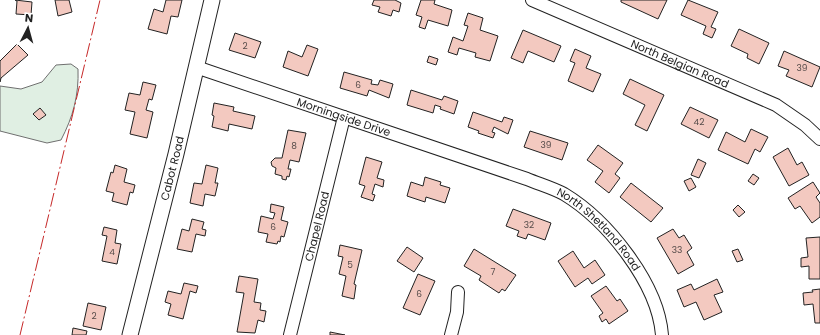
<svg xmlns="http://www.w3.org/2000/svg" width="820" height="335" font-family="Poppins,sans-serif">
<rect width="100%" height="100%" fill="#fff"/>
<path fill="#e0efe3" stroke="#6f6f6f" d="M 71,64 L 78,69 C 79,95 73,117 61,140 L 47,143 L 0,131 L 0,86 L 21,89 L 42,82 L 56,65 Z"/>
<g fill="#f3c9c0" stroke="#222">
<polygon points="15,0 32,2 31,15 16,14 17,1"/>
<polygon points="55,0 69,0 72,12 58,16"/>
<polygon points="166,0 182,0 178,17 171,16 167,34 148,29 154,9 163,12"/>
<polygon points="374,0 395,0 401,3 399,12 393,10 391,16 378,12 380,7 372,5"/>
<polygon points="421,0 435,0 434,4 452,10 448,26 428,20 425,29 419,27 422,17 416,15"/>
<polygon points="621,0 667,0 658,19 621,2"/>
<polygon points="688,0 718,12 711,27 716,29 712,38 703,34 706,26 681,15"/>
<polygon points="468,13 483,18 480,30 498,36 490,61 475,57 476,53 459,48 457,55 448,52 453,37 463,41 468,26 464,25"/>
<polygon points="739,29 769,43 759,64 747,58 748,54 731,46"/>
<polygon points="523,30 561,46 554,62 528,51 523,63 511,58"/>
<polygon points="235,33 261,42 255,58 229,50"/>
<polygon points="17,44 28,55 1,78 0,82 0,61"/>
<polygon points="307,45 318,49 308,76 283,67 288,51 302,57"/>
<polygon points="575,49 591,56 586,68 601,74 593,92 568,81 575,63 570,61"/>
<polygon points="784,51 820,67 812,87 786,76 789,70 778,66"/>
<polygon points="429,56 438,59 436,65 427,62"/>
<polygon points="344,72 372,80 371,84 378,85 380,80 393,84 389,98 369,90 367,96 340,88"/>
<polygon points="630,79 664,95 647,131 635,125 645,105 623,94"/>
<polygon points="143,82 156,85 152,100 149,99 146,110 153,112 147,138 130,134 135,112 125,110 129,93 140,95"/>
<polygon points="411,90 442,100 444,96 458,101 454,114 440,109 441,107 435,105 433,113 407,105"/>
<polygon points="214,103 234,107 233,111 255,116 252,129 229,124 228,131 212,127 214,116 212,115"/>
<polygon points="690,107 718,120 709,138 681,124"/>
<polygon points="40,108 46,115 39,120 33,114"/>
<polygon points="473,112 502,122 504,117 513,120 508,134 494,127 492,132 495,133 493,138 478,133 479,131 468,127"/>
<polygon points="751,129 768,137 760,152 755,149 748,164 718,150 726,132 745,142"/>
<polygon points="288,130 306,133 299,162 290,160 288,169 291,169 289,177 287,176 286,180 282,179 282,176 275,174 276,168 272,166 271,162 275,158 282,158"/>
<polygon points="530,131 568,143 562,160 524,147"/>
<polygon points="598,145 623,163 615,174 620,178 609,193 595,182 603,171 587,160"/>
<polygon points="788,148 797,165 802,162 809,175 789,186 773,157"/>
<polygon points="366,157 382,162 377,178 384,180 383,187 375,184 372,194 375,195 373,201 361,197 365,186 359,184"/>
<polygon points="698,159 706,163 699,178 691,175"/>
<polygon points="115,165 127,169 124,182 135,185 133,193 130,192 127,205 112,201 114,193 106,191 111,172 113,173"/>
<polygon points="206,165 218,168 215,183 218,183 215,196 205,194 203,206 190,203 194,183 202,184"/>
<polygon points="753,174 759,178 754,185 748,181"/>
<polygon points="425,177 441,182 440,185 450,188 445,203 426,197 425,202 407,196 411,182 423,186"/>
<polygon points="691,178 696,187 689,191 684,181"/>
<polygon points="813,182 820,193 816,197 820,203 820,217 812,223 800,206 795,209 788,198"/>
<polygon points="631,183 663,208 651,222 620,197"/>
<polygon points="271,204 284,207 281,220 288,222 284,237 281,236 280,242 278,241 277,244 266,242 268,234 258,232 261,216 273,219 275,213 270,212"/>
<polygon points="738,205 745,212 739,217 733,210"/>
<polygon points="513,209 551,223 545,240 528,234 526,239 517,236 519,231 506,226"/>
<polygon points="192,219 204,222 202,229 206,230 205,236 196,234 192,252 177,249 182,229 189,231"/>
<polygon points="104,227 117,230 115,243 121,244 117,264 102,261 107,236 102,235"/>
<polygon points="673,229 679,238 684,235 692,248 687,252 694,265 678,274 657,238"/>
<polygon points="820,237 820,279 809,279 809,266 801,267 801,258 808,257 806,238"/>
<polygon points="340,245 362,250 354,284 356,285 354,299 342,296 346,276 339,274 343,257 338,256"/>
<polygon points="407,247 423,258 414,272 397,261"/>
<polygon points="474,249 516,275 505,291 502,289 499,293 479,280 481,276 464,266"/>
<polygon points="738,249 743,260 737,262 732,251"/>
<polygon points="573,251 584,268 595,260 605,275 592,284 588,278 575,287 558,261"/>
<polygon points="418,274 435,281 420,315 403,308"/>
<polygon points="239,276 258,279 254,302 261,303 260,310 266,311 264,322 258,320 255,333 237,332 244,293 236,292"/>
<polygon points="717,279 723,292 714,295 722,312 704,320 696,302 684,307 677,290 691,284 694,290"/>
<polygon points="184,283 198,286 196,293 190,291 183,319 168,315 171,304 165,302 168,291 181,294"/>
<polygon points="606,286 617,301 620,299 628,311 609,324 606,319 602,322 599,316 603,313 591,296"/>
<polygon points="820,289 820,323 815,323 813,304 804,305 803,293 813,292 812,290"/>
<polygon points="88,303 106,307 101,330 83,326"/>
<polygon points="73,328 87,331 86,335 72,335"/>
<polygon points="330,332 345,335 330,335"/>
</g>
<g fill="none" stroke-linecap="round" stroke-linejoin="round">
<defs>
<g id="minor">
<path id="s1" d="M 532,0 L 776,105 L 805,125 L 820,139"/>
<path id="s2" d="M 196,67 L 527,179 C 539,184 553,188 564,194 C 607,220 658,283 662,335"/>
<path id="s3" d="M 290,335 L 344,117"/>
<polyline points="451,335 457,312 458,292"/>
</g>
<g id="tertiary">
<path id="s4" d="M 130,335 L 176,154 L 212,0"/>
</g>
</defs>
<use href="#minor" stroke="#222" stroke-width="14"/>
<use href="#tertiary" stroke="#222" stroke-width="17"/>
<use href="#minor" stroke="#fff" stroke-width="12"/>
<use href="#tertiary" stroke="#fff" stroke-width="15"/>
<polyline stroke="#c62828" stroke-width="1" stroke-dasharray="14 3 2 3" stroke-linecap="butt" points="20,335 100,0"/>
</g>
<g text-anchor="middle" stroke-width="3" stroke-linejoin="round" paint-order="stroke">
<g font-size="9" fill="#564c4a">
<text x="245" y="49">2</text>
<text x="802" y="71">39</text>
<text x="358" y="88">6</text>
<text x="699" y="125">42</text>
<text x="546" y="148">39</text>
<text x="294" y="149">8</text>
<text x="529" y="228">32</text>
<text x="273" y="230">6</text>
<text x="677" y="253">33</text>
<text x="112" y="255">4</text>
<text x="350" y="268">5</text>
<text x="493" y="275">7</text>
<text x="419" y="297">6</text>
<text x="94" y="319">2</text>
</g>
<g font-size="11" fill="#222" stroke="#fff">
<text dy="4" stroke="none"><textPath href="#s1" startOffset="161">North Belgian Road</textPath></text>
<text dy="4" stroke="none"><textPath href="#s2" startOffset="156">Morningside Drive</textPath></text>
<text dy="4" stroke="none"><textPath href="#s4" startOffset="172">Cabot Road</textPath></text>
<text dy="4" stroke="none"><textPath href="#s3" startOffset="112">Chapel Road</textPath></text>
<text dy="4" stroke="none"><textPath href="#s2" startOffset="439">North Shetland Road</textPath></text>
</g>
</g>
<g transform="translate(28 28) rotate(6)" stroke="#ffffff" stroke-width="3" paint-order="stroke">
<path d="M0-3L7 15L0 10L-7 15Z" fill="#222222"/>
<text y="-6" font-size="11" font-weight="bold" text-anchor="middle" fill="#222222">N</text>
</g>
</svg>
